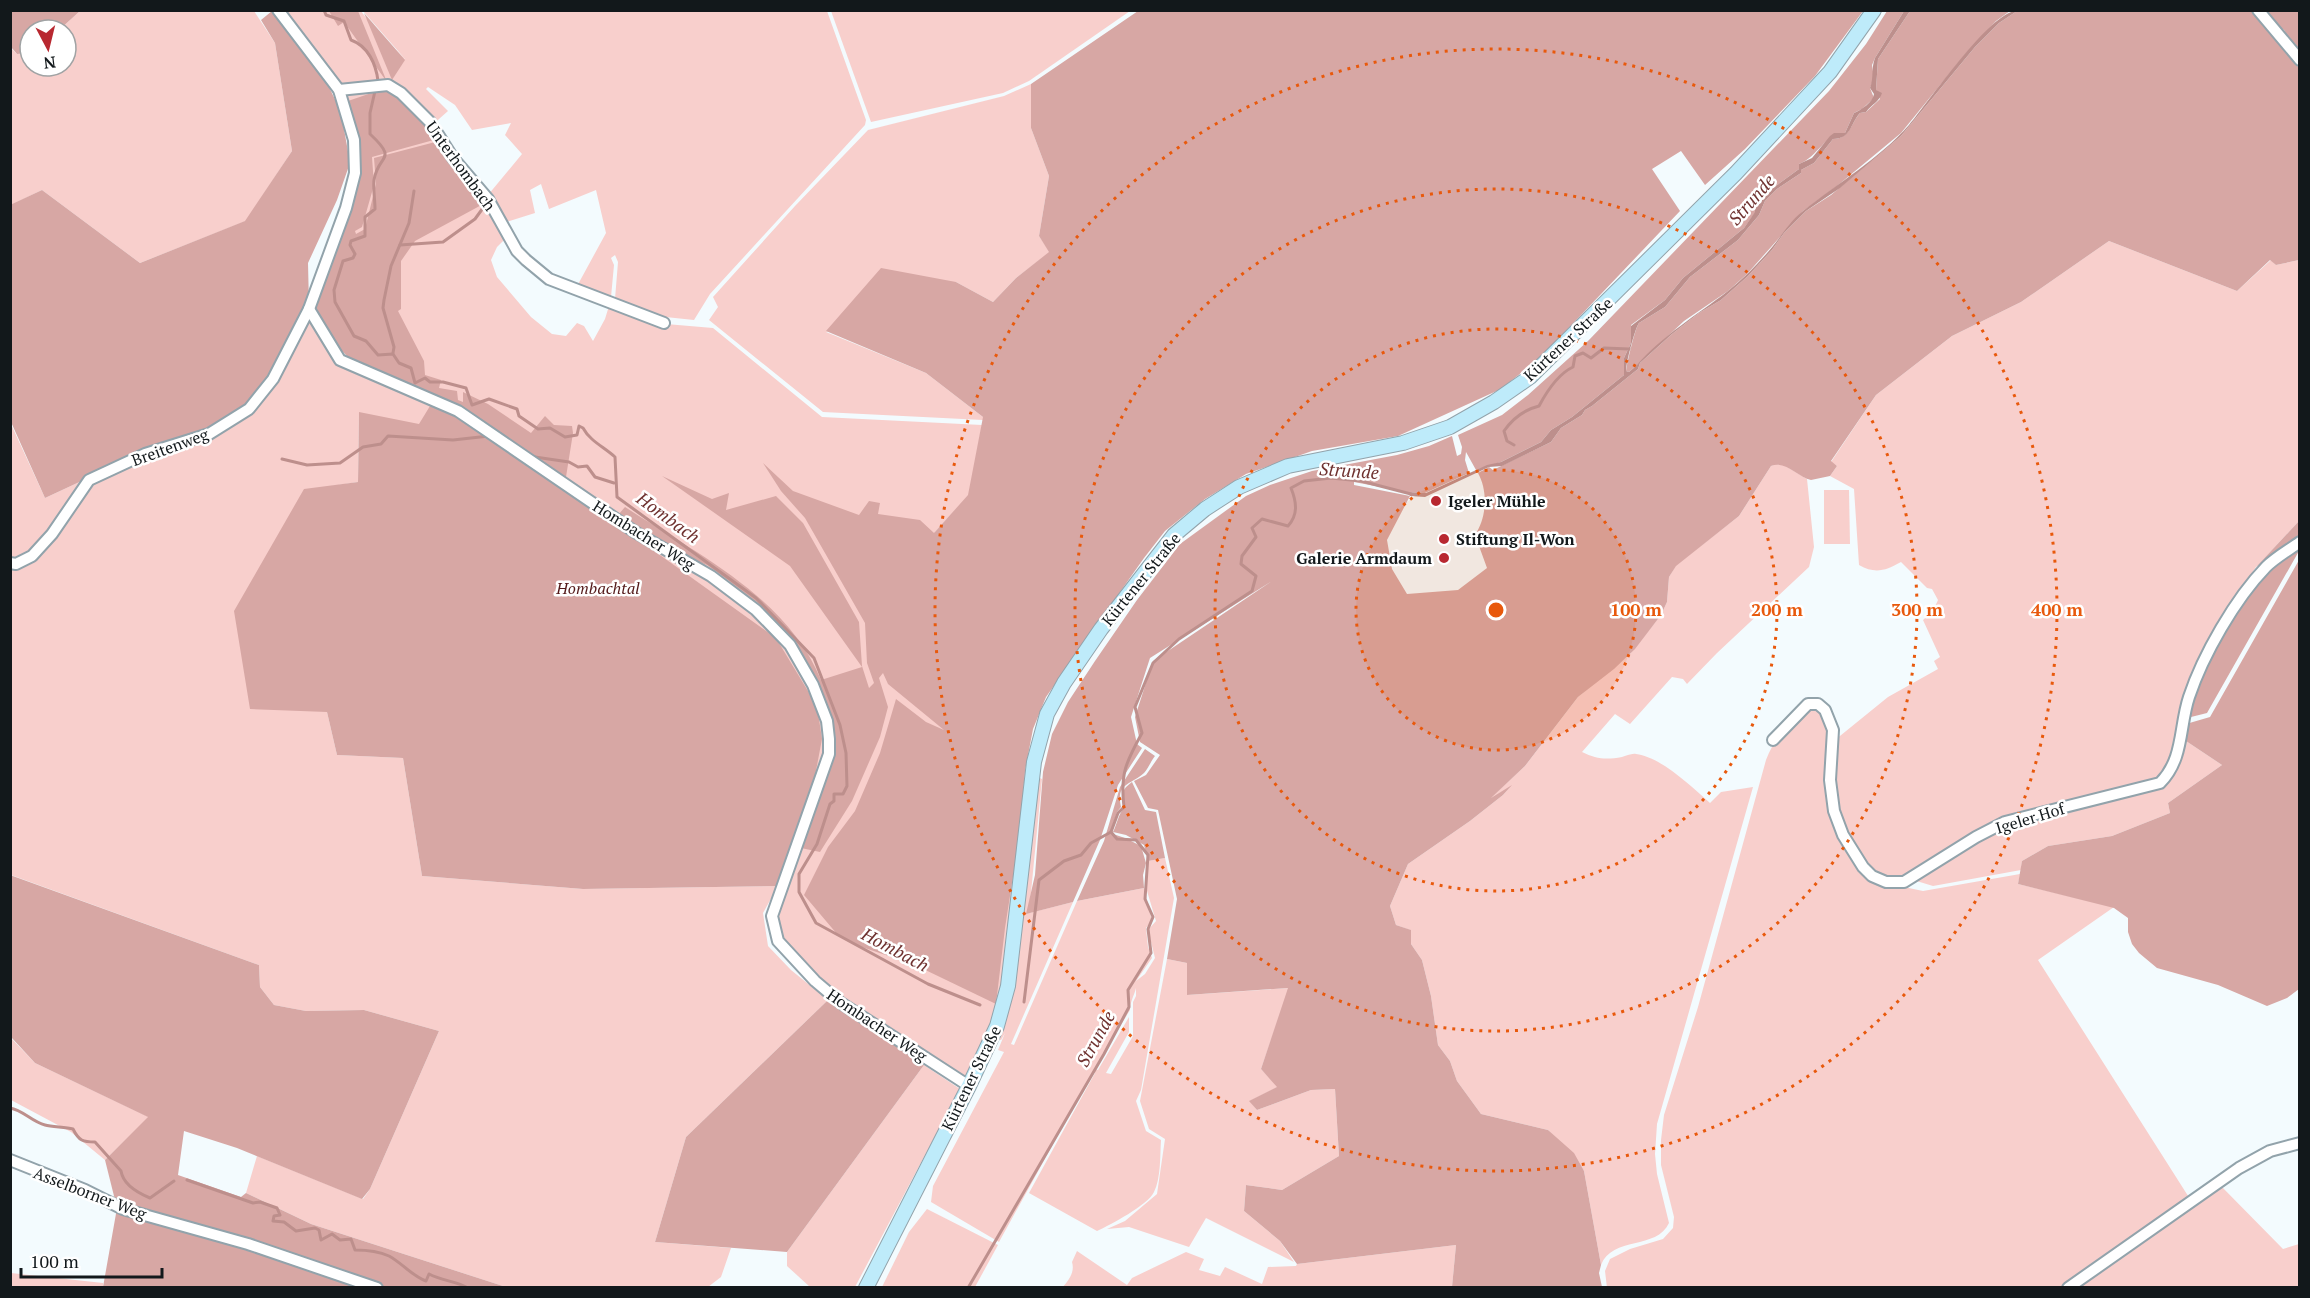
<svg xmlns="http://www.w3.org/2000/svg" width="2310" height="1298" font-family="'PT Serif',serif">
<rect width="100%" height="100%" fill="#f3fbfe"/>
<g fill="#f8cfcc" fill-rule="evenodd">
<polygon points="80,11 254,11 275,43 292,151 246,221 140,263 42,190 11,205 10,47 17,54 30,53 30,66 66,66 66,30 59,30"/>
<path d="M 285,11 L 361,11 L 372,26 L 405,59 L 363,11 L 827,11 L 866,120 L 865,125 L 710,294 L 694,320 L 656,316 L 615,299 L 618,262 L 615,255 L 611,258 L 614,265 L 611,297 L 607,300 L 576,288 L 606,233 L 596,190 L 549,209 L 541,184 L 530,190 L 535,213 L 506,222 L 488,195 L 522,154 L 505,135 L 511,123 L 472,130 L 455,105 L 428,87 L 426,89 L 448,111 L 430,127 L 491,204 L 507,237 L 497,247 L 491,260 L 497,277 L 531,317 L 552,334 L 566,336 L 577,323 L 584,326 L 593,341 L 605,319 L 609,306 L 661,326 L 670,328 L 666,324 L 713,328 L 822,417 L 982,425 L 969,495 L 935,532 L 974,748 L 1042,779 L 1029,913 L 1073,902 L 1011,1044 L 1014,1045 L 1077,901 L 1144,888 L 1152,921 L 1146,928 L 1148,947 L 1152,958 L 1136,981 L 1145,974 L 1155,958 L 1148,930 L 1156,921 L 1147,891 L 1146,875 L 1148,861 L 1165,858 L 1174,898 L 1141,1090 L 1136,1101 L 1146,1131 L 1161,1140 C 1160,1156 1161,1178 1154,1192 C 1148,1205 1110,1225 1097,1231 L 1029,1193 L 1095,1073 L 1094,1070 L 999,1242 L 931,1202 L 933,1186 L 1004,1052 L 998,1050 L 1005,1033 L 1001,1040 L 985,1037 L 967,1076 L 964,1077 L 898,1037 L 825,986 L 782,939 L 776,915 L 790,878 L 418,747 L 327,712 L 337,755 L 403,758 L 422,876 L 583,889 L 778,886 L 763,913 L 768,946 L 791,970 L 828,1000 L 686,1137 L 655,1242 L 731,1248 L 721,1277 L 708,1287 L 506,1287 L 311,1224 L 246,1193 L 257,1156 L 363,1199 L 370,1189 L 439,1031 L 364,1010 L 306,1011 L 274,1005 L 260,987 L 259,965 L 11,875 L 10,571 L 15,565 L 34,557 L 91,481 L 310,311 L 334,362 L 431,403 L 436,393 L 331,337 L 361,174 L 360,139 L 333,74 ZM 359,412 L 370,486 L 332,486 L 358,482 ZM 1136,988 L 1136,996 L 1133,1002 L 1133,1036 L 1111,1074 L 1106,1073 L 1129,1032 L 1129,1017 L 1098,1070 L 1094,1069 L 1130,1010 C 1130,1002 1134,996 1136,988 Z"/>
<polygon points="831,11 831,10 1130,11 1029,81 1003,93 871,122"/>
<polygon points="1031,84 1031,128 1049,176 1039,236 1050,252 1016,278 993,302 956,282 826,332 926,373 983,417 983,420 823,412 709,320 718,307 713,297 795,206 868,130 1004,96"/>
<path d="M 2109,241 L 2237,291 L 2271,260 L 2276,265 L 2299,260 L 2299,521 L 2256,567 L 2216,626 L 2186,688 L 2175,752 L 2158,780 L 2020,814 L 1903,877 C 1894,879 1884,881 1876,875 C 1859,865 1841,825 1837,806 C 1832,785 1834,762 1835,740 L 1888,697 L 1938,669 L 1934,661 L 1940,657 L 1923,620 L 1933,611 L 1938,600 L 1932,589 L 1927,588 L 1901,562 C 1885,571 1875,574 1859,565 L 1854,489 L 1830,476 L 1837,466 L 1831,462 L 1876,395 L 1952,336 L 2021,302 Z"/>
<polygon points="10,422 45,498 88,478 32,556 10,562"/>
<path d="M 1776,464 L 1784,465 L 1807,479 L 1814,547 L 1809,567 L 1717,653 L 1687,684 L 1683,679 L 1672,677 L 1630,724 L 1615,714 L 1582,752 C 1596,759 1606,760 1622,757 C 1626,756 1632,753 1636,754 C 1661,757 1692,787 1710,803 L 1721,792 L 1753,787 L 1657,1124 L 1655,1154 L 1657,1174 L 1669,1223 C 1657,1250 1612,1236 1601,1265 L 1584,1171 L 1548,1130 L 1481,1114 L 1457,1081 L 1450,1061 L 1438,1045 L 1431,996 L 1422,960 L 1411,944 L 1410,930 L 1396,925 L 1390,906 L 1408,864 L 1470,821 L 1503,795 L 1510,787 L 1487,801 L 1525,766 L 1578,697 L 1629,655 L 1661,615 L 1667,602 L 1669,577 L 1676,565 L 1739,516 L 1771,466 Z"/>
<polygon points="1824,490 1849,490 1850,544 1824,544"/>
<path d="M 1813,708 L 1820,711 L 1828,723 L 1828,786 L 1859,866 L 1904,887 L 1923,891 L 2020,874 L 2018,884 L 2114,907 L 2038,960 L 2190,1199 L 2063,1287 L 1607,1288 L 1605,1271 L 1610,1259 L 1630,1249 L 1663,1239 L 1673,1228 L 1674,1217 L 1661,1165 L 1661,1140 L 1664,1115 L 1698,1007 L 1766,760 C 1774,738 1792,718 1813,708 Z"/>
<polygon points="2183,739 2222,765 2168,803 2170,813 2112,836 2048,846 2022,861 2021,870 1933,886 1910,879 1992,830 2157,788"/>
<polygon points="1167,959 1187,963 1187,995 1289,988 1261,1069 1278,1087 1250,1101 1257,1110 1311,1090 1335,1089 1339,1156 1282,1190 1246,1185 1244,1211 1280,1241 1294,1262 1206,1218 1189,1247 1129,1227 1107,1229 1125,1221 1157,1194 1165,1139 1149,1129 1140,1101"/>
<polygon points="10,1037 35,1063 149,1117 105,1160 71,1132 11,1100"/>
<polygon points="924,1065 960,1089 855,1287 810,1287 787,1266 787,1252"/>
<polygon points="2221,1186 2283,1249 2299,1244 2299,1287 2074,1288"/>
<polygon points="927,1209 998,1245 975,1287 882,1287 909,1232"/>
<path d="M 1456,1245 L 1452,1287 L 1062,1288 C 1069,1280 1075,1272 1072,1262 L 1077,1251 L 1127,1285 L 1132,1278 L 1186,1252 L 1204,1259 L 1199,1270 L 1220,1276 L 1225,1267 L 1262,1284 L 1268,1267 L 1296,1266 L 1297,1264 Z"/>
<polygon points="11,1273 103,1283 103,1287 11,1287"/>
</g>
<g fill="#d7a7a4">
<polygon points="11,10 80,10 80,11 59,30 30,30 30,53 17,54 11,47"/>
<polygon points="272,11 276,11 319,66 341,112 350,163 337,200 308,263 309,305 271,378 248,406 208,431 88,478 45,498 11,422 10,205 42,190 140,263 245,221 292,151 275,43 261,20"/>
<polygon points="329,11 358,11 387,82 344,22 338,26"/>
<path d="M 1138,11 L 1863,11 L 1815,76 L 1745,149 L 1705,185 L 1681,151 L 1652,169 L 1680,211 L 1542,356 L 1501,389 L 1398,436 L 1312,451 L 1246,474 L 1205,499 L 1165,531 L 1144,558 L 1046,697 L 1033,729 L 1025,771 L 1019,838 L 1005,928 L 996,1004 L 915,965 L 862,947 L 837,934 L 804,895 L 828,847 L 855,811 L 880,753 L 896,699 L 926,722 L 944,730 L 888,684 L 883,673 L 879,678 L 888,707 L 880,737 L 852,801 L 820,852 L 801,848 L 817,800 L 827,779 L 836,748 L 835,733 L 825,701 L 803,656 L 786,633 L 729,581 L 707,565 L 684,556 L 618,515 L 625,507 C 697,554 787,597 821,680 L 862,667 L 790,566 L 662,476 L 712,499 L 729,493 L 726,510 L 776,496 L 803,523 L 859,622 L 862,666 L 869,688 L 874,683 L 867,663 L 865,623 L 805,518 L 781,491 L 763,463 L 793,491 L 859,515 L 869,501 L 880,503 L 878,514 L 920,520 L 934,533 L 968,495 L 983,417 L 926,373 L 826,331 L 881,268 L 956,282 L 993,302 L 1016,278 L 1049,252 L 1039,236 L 1049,176 L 1031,128 L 1031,84 Z"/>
<path d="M 1887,11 L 1904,11 L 1875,58 L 1872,65 L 1874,78 L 1870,88 L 1874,98 L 1862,109 L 1854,113 L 1845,133 C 1825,133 1818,157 1799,164 L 1799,169 L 1773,188 L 1744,228 L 1683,278 L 1665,300 L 1631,325 L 1631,343 L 1624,358 L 1624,375 L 1572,417 L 1551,430 L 1541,442 L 1501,462 L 1476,470 L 1466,452 L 1465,460 L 1469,473 L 1425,493 L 1407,492 L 1354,482 L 1354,485 L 1410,496 L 1387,540 L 1392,569 L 1407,594 L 1458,590 L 1487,568 L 1475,535 C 1487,517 1488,491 1478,473 L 1489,467 L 1493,470 L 1551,442 L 1561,428 L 1582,415 L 1585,410 L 1592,406 L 1638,369 L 1640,363 L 1672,334 L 1699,313 L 1721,300 L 1748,276 L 1772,250 L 1784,233 L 1806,211 L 1831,195 L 1901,136 L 1975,47 L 1999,23 L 2017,11 L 2254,11 L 2299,68 L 2299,260 L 2276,265 L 2270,260 L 2237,291 L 2109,241 L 2021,302 L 1952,336 L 1876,395 L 1831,461 L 1837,466 L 1830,476 L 1811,480 C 1798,477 1785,460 1771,466 L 1739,516 L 1676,566 L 1669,577 L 1667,602 L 1661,615 L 1635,649 L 1614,669 L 1578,697 L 1525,766 L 1491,798 L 1512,785 L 1503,795 L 1470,821 L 1408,864 L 1390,906 L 1396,925 L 1411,930 L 1411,944 L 1422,960 L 1431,996 L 1438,1045 L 1450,1061 L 1457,1081 L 1481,1114 L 1548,1130 L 1574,1153 L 1584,1171 L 1601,1265 L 1599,1273 L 1602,1287 L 1452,1287 L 1456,1245 L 1297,1264 L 1280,1241 L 1244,1211 L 1246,1185 L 1282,1190 L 1339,1156 L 1335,1089 L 1311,1090 L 1257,1110 L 1249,1101 L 1277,1087 L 1261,1069 L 1288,988 L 1187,995 L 1187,963 L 1167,959 L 1177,899 L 1158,810 L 1148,808 L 1134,781 L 1146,775 L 1160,755 L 1140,742 L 1135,717 L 1153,661 L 1272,581 L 1150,658 L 1131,717 L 1137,744 L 1142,748 L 1118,785 L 1100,840 L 1073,902 L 1026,914 L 1035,875 L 1043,772 L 1052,734 L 1068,702 L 1095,661 L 1137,600 L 1180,544 L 1246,496 L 1270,485 L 1312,471 L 1397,455 L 1429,446 L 1452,436 L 1457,456 L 1461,454 L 1462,447 L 1458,435 L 1502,415 L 1528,395 L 1588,341 L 1829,91 L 1866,44 Z"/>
<path d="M 1910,11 L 2010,11 L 1996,21 L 1967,52 L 1901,133 L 1837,186 L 1803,211 L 1747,274 L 1728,291 L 1684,321 L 1636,366 L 1629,372 L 1626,371 C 1627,363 1635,328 1639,323 L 1665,307 L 1690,277 L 1738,240 L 1759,215 L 1765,201 L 1777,189 L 1801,173 L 1801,170 L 1814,163 L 1833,139 C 1850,139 1851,123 1860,113 L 1866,112 L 1880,99 L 1876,90 L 1878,59 Z"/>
<polygon points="2260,11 2299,11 2299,53 2284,30"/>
<polygon points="364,13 405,60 392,80"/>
<polygon points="389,87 441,138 372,157 374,185 362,227 355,231 356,234 365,229 376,184 374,158 443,140 487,202 415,241 401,261 401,309 398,311 424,361 425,375 441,380 439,388 457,391 458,400 463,402 463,392 465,393 488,404 531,433 545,416 554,425 572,426 573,433 566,477 457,404 355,364 330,339 315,305 359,178 358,137 348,101"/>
<polygon points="430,406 449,409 562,485 776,638 817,706 822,739 815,776 778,886 583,889 422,876 403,758 337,755 327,712 250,709 234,611 304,489 358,482 359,412 419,424"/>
<polygon points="2299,521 2299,538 2256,567"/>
<path d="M 2299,546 L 2299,551 L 2207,713 L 2187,718 C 2192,680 2236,603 2261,574 C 2271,563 2288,555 2299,546 Z"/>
<polygon points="2299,560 2299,989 2287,998 2267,1006 2218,985 2157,968 2139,953 2132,944 2128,932 2128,918 2114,908 2018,884 2022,861 2048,846 2112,836 2170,813 2168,803 2222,765 2183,739 2186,724 2210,717"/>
<path d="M 1145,749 L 1155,756 C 1151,761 1148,769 1144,773 C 1129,786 1116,783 1121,807 L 1117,812 L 1110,833 L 1125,838 L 1141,846 L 1146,863 L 1143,875 L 1144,888 L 1077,901 L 1104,841 L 1120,787 Z"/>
<path d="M 1132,782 L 1145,810 L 1156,812 L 1165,858 L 1148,861 L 1144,845 L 1126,835 L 1113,832 C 1117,824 1118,815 1124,808 C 1121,795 1121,790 1132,782 Z"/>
<polygon points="10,875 259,965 260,987 274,1005 306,1011 364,1010 439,1031 370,1189 362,1199 237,1148 184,1131 178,1175 241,1197 246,1193 311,1224 506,1287 103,1287 117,1208 105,1160 148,1117 35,1063 11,1037"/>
<polygon points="828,1000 869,1025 924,1065 787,1252 655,1242 686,1137"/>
</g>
<path fill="#bd8f8c" d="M 1904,11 L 1910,11 L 1878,59 L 1876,90 L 1882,93 C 1880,101 1871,105 1866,112 L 1860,113 C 1850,124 1851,139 1833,139 L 1814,163 L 1801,170 L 1801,173 L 1777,189 L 1765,201 L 1759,215 L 1738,240 L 1690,277 L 1665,307 L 1639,323 C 1635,328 1626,363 1626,371 L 1629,372 L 1636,366 C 1663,335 1697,315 1728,291 C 1744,278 1760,262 1773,246 C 1783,234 1790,221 1803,211 C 1838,183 1879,159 1909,125 C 1928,103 1991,10 2017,11 L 1999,23 L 1975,47 L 1901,136 L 1840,188 L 1806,211 L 1784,233 L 1772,250 L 1748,276 L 1721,300 L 1699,313 L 1672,334 L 1640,363 L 1638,369 L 1592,406 L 1585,410 L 1582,415 L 1561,428 L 1551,442 L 1502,466 L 1489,467 L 1425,497 L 1410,496 L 1407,492 L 1426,493 L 1487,465 L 1501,462 L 1541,442 L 1551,430 L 1572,417 L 1624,375 L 1624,358 L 1631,343 L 1631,326 L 1665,300 L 1683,278 L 1744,228 L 1755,212 L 1755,207 L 1773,188 L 1799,169 L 1799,164 L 1812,158 L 1830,136 L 1834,133 L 1845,133 L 1854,113 C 1861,110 1873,102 1874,94 L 1870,88 C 1874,78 1871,68 1875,58 Z"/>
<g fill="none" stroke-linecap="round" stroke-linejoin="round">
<g stroke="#bd8f8c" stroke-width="3">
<path d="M 324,10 L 326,15 L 344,21 L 351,40 C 368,46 376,64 378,81"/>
<path d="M 375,91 L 370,113 L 370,134 C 399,161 378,154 374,180 C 373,189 375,200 375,209 L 365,217 L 365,236 L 351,241 L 350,245 L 355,254 L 353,258 L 343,261 L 334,290 L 335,302 L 354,336 L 366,341 L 378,355 L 393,354 L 399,363 L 411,368 L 415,383 L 425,378 L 430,382 L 443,382 L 466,388 L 472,405 L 489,399 L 517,409 L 519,416 L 538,429 L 550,428 L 565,437 L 577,435 L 579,426 L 583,428 C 590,441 604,447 615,457 L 617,497 L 756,598 L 814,658 L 840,725 L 846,753 L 847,786 L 843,794 L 834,794 L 834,801 L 830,804 L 817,844 L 799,874 L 799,892 L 816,923 L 928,984 L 980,1005"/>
<polyline points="400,245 443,242 475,219 483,208"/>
<polyline points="393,353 394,347 383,308 384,300 391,266 409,223 414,191"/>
<path d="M 1514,445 L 1507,441 L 1504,431 C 1513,418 1523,410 1539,406 C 1547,391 1558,374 1573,367 L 1575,356 L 1583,353 L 1591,358 L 1604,348 L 1629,349"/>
<polyline points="535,457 569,462 578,467 587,466 595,477 614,483"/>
<polyline points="282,459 307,465 340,463 363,447 381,444 388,436 453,440 489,436"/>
<polyline points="1024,1002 1039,880 1064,861 1081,855 1091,843 1111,832"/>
<path d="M 10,1108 C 23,1110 32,1122 45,1125 C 52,1127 65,1127 73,1129 C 79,1141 83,1142 95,1142 L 121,1171 C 123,1184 138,1193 150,1198 L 174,1181"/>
<path d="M 187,1180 L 253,1203 L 260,1202 L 277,1208 L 280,1215 L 274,1216 L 273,1221 L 284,1222 L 296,1231 L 315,1228 L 319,1230 L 321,1240 L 332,1234 L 340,1240 L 351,1239 L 355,1250 C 366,1250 378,1251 389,1256 C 402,1263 412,1276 426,1281 L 429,1274 C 442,1281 456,1281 468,1288"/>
<path d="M 968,1288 L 1104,1054 L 1129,1007 L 1128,990 L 1151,953 L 1148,929 L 1153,917 L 1145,899 L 1148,855 L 1136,840 L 1117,839 L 1111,832 L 1118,813 L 1124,807 C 1120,774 1126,762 1142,733 L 1135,707 L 1153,663 L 1179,639 L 1252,591 L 1256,576 L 1241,564 L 1242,556 L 1256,537 L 1252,528 L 1262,519 L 1288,526 C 1298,515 1297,503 1291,488 L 1304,481 L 1331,478 L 1361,481 L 1411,494"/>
</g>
<defs>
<g id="street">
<polyline points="2258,10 2300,60"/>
<polyline points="339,90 388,85 401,93 430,122 453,158 488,199 517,251 526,260 549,279 664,323"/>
<polyline points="309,309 340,360 458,411 635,532 711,576 756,610 790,645 813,685 827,721 829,739 829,754 772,916 778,941 815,981 841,1003 969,1086"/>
<polyline points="10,563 16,564 32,556 52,534 89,480 145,454 209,434 249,409 273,379 309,309 346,208 355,173 354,140 339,90 278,10"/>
<path d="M 1773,740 L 1808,704 L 1818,704 L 1825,710 L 1833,730 L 1830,780 L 1834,811 L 1843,835 L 1863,867 L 1872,876 L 1886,882 L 1904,882 L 1976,837 L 2005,822 L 2160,783 C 2184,759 2179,727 2189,697 C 2203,655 2235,599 2266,567 C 2276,557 2289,550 2300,542"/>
<polyline points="10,1160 85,1190 123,1209 248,1244 377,1288"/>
<polyline points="2068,1288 2239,1168 2270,1151 2300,1143"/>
</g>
<polyline id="secondary" points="866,1288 969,1086 997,1026 1008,986 1034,762 1047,714 1064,683 1101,629 1174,535 1205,509 1239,487 1288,466 1403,443 1450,427 1494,402 1530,377 1736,173 1830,72 1874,10"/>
</defs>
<use href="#street" stroke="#92a3ab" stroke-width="14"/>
<use href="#secondary" stroke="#92a3ab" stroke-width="16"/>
<use href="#street" stroke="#fff" stroke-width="10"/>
<use href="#secondary" stroke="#beebfa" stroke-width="14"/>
</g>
<circle cx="1496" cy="610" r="140" fill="#e8590c" fill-opacity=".12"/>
<g fill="none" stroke="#e8590c" stroke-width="3" stroke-dasharray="3 6">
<circle cx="1496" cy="610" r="140"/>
<circle cx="1496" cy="610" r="281"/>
<circle cx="1496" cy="610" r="421"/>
<circle cx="1496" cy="610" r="561"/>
</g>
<g fill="#b82830" stroke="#fff" stroke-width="2">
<circle cx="1436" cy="501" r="6"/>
<circle cx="1444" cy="539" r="6"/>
<circle cx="1444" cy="558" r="6"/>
</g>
<g text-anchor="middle" stroke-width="5" stroke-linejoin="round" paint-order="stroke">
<g font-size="16" fill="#12181b" stroke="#fff">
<text transform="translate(461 166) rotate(54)" y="6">Unterhombach</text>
<text transform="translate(1568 339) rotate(-43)" y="6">Kürtener Straße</text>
<text transform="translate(170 447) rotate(-20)" y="6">Breitenweg</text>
<text transform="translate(644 535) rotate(32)" y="6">Hombacher Weg</text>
<text transform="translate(1141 579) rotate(-51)" y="6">Kürtener Straße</text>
<text transform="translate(2030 818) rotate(-17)" y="6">Igeler Hof</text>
<text transform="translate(877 1025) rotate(34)" y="6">Hombacher Weg</text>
<text transform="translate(971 1078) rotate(-64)" y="6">Kürtener Straße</text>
<text transform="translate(90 1193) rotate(21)" y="6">Asselborner Weg</text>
</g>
<g font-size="16" font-weight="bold" fill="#12181b" stroke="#fff" text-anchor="start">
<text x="1448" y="507">Igeler Mühle</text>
<text x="1456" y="545">Stiftung Il-Won</text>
<text x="1432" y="564" text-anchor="end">Galerie Armdaum</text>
</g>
<g font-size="16" font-style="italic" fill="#531919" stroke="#fff">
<text x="598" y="594">Hombachtal</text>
</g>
<g font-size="18" font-style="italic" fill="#6f3230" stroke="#fff">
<text transform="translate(1752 200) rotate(-49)" y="6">Strunde</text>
<text transform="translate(1349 471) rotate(4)" y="6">Strunde</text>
<text transform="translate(668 518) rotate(36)" y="6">Hombach</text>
<text transform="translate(895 950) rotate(28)" y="6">Hombach</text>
<text transform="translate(1096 1039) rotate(-61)" y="6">Strunde</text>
</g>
</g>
<circle cx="1496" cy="610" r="9" fill="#e8590c" stroke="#fff" stroke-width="3"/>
<g font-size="18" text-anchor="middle" font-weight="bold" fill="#e8590c" stroke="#fff" stroke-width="5" stroke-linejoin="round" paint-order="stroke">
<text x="1636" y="616">100 m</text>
<text x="1777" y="616">200 m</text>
<text x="1917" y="616">300 m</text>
<text x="2057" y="616">400 m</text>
</g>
<rect width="2310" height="1298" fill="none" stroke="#12181b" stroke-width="24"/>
<g transform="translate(48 48) rotate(173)"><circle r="28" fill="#ffffff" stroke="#a0a3a4" stroke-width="1.5"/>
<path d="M0-4.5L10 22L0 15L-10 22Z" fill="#b82830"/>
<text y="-9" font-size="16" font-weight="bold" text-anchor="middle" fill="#12181b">N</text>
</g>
<path d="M21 1268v9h141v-9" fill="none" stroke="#12181b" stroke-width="3"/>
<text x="30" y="1268" font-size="18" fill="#12181b" stroke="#ffffff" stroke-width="4.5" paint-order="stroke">100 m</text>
</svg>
